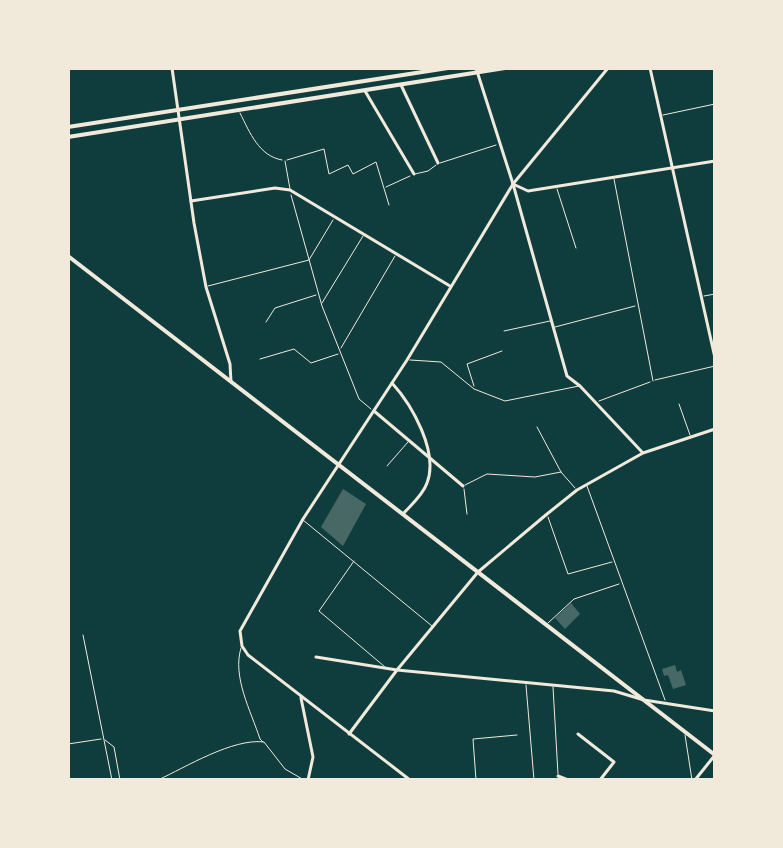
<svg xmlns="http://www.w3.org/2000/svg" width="783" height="848" font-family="'Sofia Sans Condensed',sans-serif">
<rect width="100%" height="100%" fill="#0f3d3e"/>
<g fill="#486865">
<polygon points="343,489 366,504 343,546 321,527"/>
<polygon points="571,603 580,614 565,629 555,618"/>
<polygon points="675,665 677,672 681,670 686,685 673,689 668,675 664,676 662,669"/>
</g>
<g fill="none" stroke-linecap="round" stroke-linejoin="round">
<g stroke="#f1e9da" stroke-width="1">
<path d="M 240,113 C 250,133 259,156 282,160"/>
<polyline points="663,115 715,104"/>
<polyline points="287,160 324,149 329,174 348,165 353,174 376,162 389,205"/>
<polyline points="285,161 290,189"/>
<polyline points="440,163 496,145"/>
<polyline points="415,174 428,171 436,165"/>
<polyline points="614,179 653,381"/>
<polyline points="386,187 410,176"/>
<polyline points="557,189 576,248"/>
<polyline points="291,195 322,306 359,399 371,409"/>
<polyline points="208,286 309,260 333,220"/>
<polyline points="704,296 715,294"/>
<polyline points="322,303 363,236"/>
<polyline points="266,322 275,308 316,295"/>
<polyline points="555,327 635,306"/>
<polyline points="504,331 550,321"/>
<polyline points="341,348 395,256"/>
<polyline points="260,359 294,349 311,363 338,354"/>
<polyline points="410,360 441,362 474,389 505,401 579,386"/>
<polyline points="655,380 715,366"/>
<polyline points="474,386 467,364 502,351"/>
<polyline points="599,401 650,382"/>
<polyline points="679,404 690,435"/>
<polyline points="537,427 561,472 575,488"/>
<polyline points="387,466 408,442"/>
<polyline points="465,485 487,474 535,477 561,472"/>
<polyline points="587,486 665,700"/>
<polyline points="464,489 467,514"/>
<polyline points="548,517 568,574 612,562"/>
<polyline points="303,520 432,626"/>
<polyline points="354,561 319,611 385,667"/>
<polyline points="548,623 574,599 619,584"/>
<polyline points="83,635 112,780"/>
<path d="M 241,648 C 232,677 251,711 260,739 L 263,742"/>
<polyline points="526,685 534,780"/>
<polyline points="553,687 558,774"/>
<polyline points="685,735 692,780"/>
<polyline points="105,740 114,747 120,780"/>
<polyline points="68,744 101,739"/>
<path d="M 158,780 C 186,767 233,738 264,742 L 285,769 L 304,780"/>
<polyline points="476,780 473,739 517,735"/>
</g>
<g stroke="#f1e9da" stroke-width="3">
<polyline points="172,68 194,223 206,287 230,364 231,382"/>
<polyline points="476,68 513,184 567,376 580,386 642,452"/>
<polyline points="650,68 715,358"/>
<polyline points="401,85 438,163"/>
<polyline points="365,91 414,174"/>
<polyline points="513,184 528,191 715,161"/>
<polyline points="191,201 275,188 290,190 450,286"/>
<path d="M 392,383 C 412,405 439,452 427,483 C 423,495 411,505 403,514"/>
<polyline points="374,411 463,486"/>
<polyline points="316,657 397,670 614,691 644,700 715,711"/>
<polyline points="301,698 313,757 308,780"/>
<polyline points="349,734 397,670 478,572 547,514 577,490 643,453 715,429"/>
<polyline points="578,734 614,762 600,780"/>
<polyline points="558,776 568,780"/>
<polyline points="410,780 248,655 242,646 240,631 303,519 407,360 513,184 608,68"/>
<polyline points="695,780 715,755"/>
</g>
<g stroke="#f1e9da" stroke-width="4">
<polyline points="68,127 448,68"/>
<polyline points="68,137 505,68"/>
<polyline points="68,256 715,755"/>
</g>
</g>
<rect width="783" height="848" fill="none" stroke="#f1e9da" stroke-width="140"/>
</svg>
